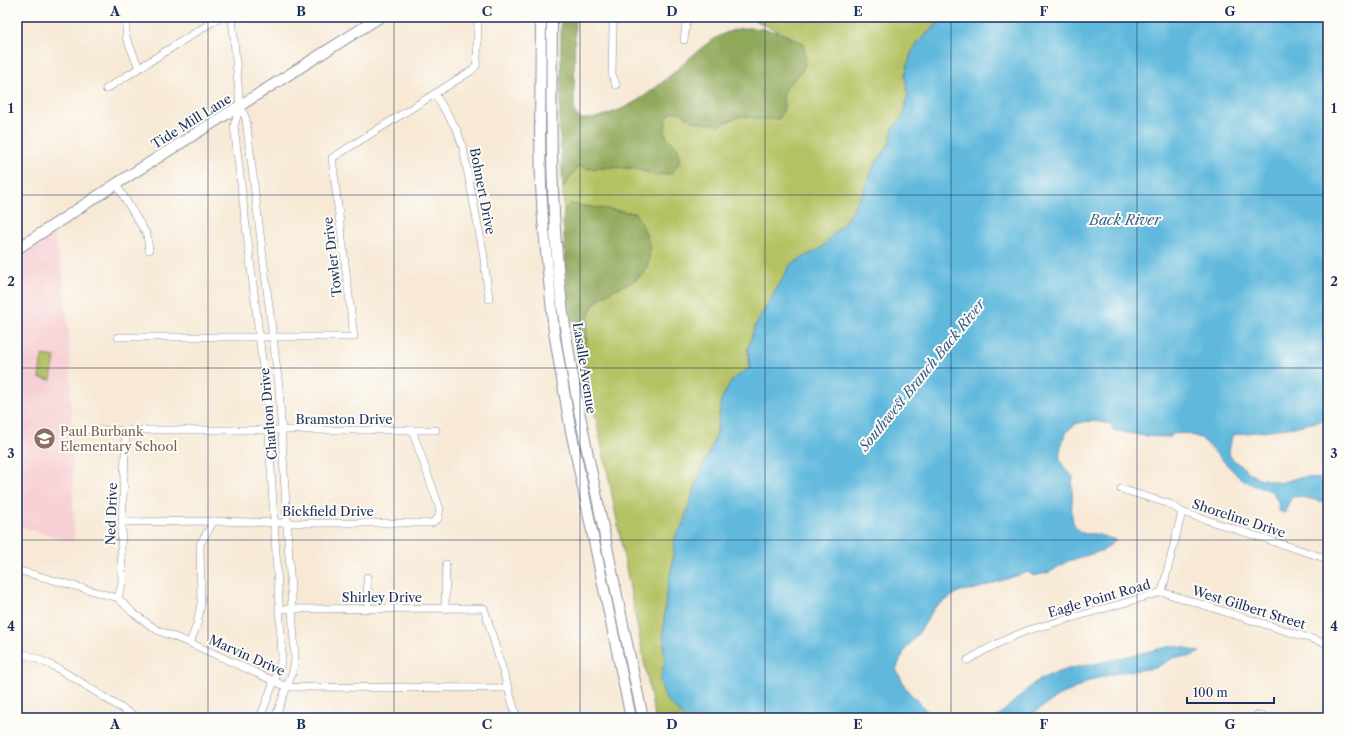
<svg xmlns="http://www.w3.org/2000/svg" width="1345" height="735" font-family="'Libre Caslon Text',serif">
<rect width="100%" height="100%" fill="#fdfcf7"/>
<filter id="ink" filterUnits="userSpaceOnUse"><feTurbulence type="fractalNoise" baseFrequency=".025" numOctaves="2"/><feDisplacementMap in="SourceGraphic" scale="8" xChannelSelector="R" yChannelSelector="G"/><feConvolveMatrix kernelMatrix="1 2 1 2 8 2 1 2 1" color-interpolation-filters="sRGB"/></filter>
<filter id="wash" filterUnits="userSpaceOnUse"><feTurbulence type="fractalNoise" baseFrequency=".012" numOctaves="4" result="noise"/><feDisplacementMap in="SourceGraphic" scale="16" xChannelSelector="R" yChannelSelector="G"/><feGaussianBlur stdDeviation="0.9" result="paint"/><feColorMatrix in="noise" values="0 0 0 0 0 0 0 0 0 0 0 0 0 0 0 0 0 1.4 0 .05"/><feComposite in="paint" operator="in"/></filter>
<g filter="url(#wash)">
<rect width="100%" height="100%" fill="#f7e9d5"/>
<polygon fill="#f7cfd4" points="52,233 62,267 70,351 74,542 17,526 17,254"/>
<g fill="#b5c264" stroke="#687861">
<path d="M 748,17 L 936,17 L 938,24 L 920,40 L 905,75 L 908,95 L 903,116 L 893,128 L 890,143 L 874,166 L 863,192 L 845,222 L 820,249 L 791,264 L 748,349 L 750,368 L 733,379 L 721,400 L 717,432 L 710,451 L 701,470 L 682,526 L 675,537 L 672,567 L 666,595 L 663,632 L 665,661 L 660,681 L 685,718 L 655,718 L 609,479 L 582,357 L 586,353 C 587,343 586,316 592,308 C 598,299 609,292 619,287 C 624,285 631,283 636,280 C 660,262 647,233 635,213 L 570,204 L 564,211 L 563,188 L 579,165 C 592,171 600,168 614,167 C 628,167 641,170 655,175 L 678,148 L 666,137 L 665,127 L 668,115 L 673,112 L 679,112 L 693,121 L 719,125 L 741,116 L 760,119 L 784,108 C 782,88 786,85 801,73 L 803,43 Z"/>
<polygon points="42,355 55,357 51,380 39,378"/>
</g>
<g fill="#90a85a" stroke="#566c5c">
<path d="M 564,17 L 575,17 L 574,97 L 574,112 L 581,119 C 593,120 602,116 614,112 C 633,105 652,92 667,78 C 692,58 716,27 751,28 C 769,28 787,36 803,43 L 806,60 L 801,73 L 788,84 L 783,95 L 784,108 L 779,119 L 760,119 L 741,116 L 719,125 L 693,121 L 679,112 L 673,112 L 668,116 L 665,127 L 666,137 L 678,148 L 680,162 L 671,174 L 655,175 L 638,169 L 614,167 L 587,169 L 579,165 L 563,188 L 559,123 L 561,89 L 561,23 Z"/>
<path d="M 570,204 L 635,213 C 638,218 642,223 644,229 C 652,246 653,270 634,280 C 620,288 600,293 591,308 C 586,317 587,343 586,353 L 582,357 L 577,352 L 567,286 L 563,221 L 564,211 Z"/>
</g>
<g fill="#60b9dd" stroke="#3e749e">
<path d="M 936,17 L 1328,17 L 1328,419 L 1294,427 L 1232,435 L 1229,452 L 1230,457 L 1255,477 L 1280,483 L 1297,478 L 1307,477 L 1320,478 L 1327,481 L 1328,501 C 1316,503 1305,495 1292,497 L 1288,504 L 1285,513 L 1279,511 L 1278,502 L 1272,491 L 1253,485 L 1240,478 L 1201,438 L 1185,433 L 1171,434 L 1171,437 L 1144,436 L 1113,430 L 1111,424 C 1091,420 1070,417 1063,441 C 1061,446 1059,453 1060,459 C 1061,465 1069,472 1073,477 C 1071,486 1073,494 1072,502 C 1071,514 1071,531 1086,534 C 1089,534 1092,533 1095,534 C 1102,536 1109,538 1116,540 L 1104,550 L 1068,561 L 1050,572 L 1034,576 L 1028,572 L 976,589 L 960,591 L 935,607 L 920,631 L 905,650 L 896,669 L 906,689 L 933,718 L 685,718 L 666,700 L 660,681 L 665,661 L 663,632 L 666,595 L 672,567 L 675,537 L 682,526 L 701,470 L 710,451 L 717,432 L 721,400 L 733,379 L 750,368 L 748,349 L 755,326 L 791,264 L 820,249 L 845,222 L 863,192 L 874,166 L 890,143 L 893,128 L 903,116 L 908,95 L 905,75 L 911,53 L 920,40 L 938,24 Z"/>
<polygon points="1172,646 1186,648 1200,652 1189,657 1175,657 1155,668 1121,672 1091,680 1070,691 1060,695 1037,711 1023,718 996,718 1034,683 1050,675 1071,668 1094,664"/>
</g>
</g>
<g filter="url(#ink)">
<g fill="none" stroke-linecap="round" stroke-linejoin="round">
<defs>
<g id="street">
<polyline points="232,17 240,106 246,119 279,387 295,659 293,671 275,718"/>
<polyline points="616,17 613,25 612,74 616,85"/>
<polyline points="126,21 126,37 139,68"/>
<polyline points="684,40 687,17"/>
<polyline points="106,89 220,17"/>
<polyline points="435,94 457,130 463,148 483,251 489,299"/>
<polyline points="240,106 234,126 267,401 282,655 280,666 260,718"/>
<polyline points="116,184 147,235 149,250"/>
<polyline points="118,337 354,337 332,158 471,71 476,66 477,60 478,17"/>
<polyline points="84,430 436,430"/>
<polyline points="1121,489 1170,504 1182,512 1328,559"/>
<polyline points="123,522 214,521 288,523 431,523 438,519 440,509 412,430"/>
<polyline points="17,570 118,598 133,613 157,630 190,643 287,687 509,688"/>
<polyline points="367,577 368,609"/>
<polyline points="1162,592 1328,644"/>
<polyline points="1162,592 1182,512"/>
<polyline points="118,598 122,583 121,547 126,430"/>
<polyline points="279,609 484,608 517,718"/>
<polyline points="445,609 446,564"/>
<polyline points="190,643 197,624 201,604 200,544 214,521"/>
<path d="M 17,652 C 63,664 98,697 139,718"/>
<path d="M 968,660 C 988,648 1007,638 1029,630 L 1162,592"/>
<polyline points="1257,715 1267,718"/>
</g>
<g id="secondary">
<polyline points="541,17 540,132 541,185 543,220 554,332 570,426 631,718"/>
<path d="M 552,17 C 551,107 550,197 560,288 C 568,359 582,428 597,498 C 612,572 627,645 643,718"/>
<polyline points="17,249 116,184 380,17"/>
</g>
</defs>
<use href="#street" stroke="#898c9a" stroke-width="8"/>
<use href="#secondary" stroke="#898c9a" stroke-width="12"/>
<use href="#street" stroke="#fff" stroke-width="7"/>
<use href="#secondary" stroke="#fff" stroke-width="10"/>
</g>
</g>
<path fill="none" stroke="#1b2f5e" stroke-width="1" stroke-opacity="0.55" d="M 208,17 L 208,718M 394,17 L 394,718M 580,17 L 580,718M 765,17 L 765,718M 951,17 L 951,718M 1137,17 L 1137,718M 17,195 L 1328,195M 17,368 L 1328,368M 17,540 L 1328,540"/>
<defs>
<symbol id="school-disc" viewBox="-11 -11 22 22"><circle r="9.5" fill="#8d6e63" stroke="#fdfcf7"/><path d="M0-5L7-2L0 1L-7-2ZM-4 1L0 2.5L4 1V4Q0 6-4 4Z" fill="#fff"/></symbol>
</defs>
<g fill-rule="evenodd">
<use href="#school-disc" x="32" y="426" width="25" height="25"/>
</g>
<g text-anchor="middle" stroke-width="4" stroke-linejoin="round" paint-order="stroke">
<g font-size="13" fill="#1b2f5e" stroke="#fdfcf7">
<text transform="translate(191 121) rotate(-32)" y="5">Tide Mill Lane</text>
<text transform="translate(483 191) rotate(79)" y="5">Bohnert Drive</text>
<text transform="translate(332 257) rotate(-97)" y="5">Towler Drive</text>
<text transform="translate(585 368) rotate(81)" y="5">Lasalle Avenue</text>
<text transform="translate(268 414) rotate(-95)" y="5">Charlton Drive</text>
<text x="344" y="424">Bramston Drive</text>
<text x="328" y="516">Bickfield Drive</text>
<text transform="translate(111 514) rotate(-88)" y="5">Ned Drive</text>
<text transform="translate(1239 518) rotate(18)" y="5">Shoreline Drive</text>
<text x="382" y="602">Shirley Drive</text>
<text transform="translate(1099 598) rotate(-16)" y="5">Eagle Point Road</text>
<text transform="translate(1249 607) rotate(17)" y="5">West Gilbert Street</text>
<text transform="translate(247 655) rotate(24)" y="5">Marvin Drive</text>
</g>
<g font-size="13" fill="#785e54" stroke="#fdfcf7" text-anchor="start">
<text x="60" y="436">Paul Burbank<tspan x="60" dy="15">Elementary School</tspan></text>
</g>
<g font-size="14" font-style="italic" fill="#335f8a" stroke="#fdfcf7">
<text x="1125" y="225">Back River</text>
<text transform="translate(922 375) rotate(-51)" y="5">Southwest Branch Back River</text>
</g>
</g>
<rect width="1345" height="735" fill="none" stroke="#fdfcf7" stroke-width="44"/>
<path d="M1187 697v6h87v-6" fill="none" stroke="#1b2f5e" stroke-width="2"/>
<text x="1193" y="697" font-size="12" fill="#1b2f5e" stroke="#fdfcf7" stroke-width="3" paint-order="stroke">100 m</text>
<rect x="22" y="22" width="1301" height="691" fill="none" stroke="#1b2f5e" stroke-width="1.5"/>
<g font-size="13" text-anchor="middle" font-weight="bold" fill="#1b2f5e">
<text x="115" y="16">A</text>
<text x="301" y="16">B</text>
<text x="487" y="16">C</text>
<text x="672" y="16">D</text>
<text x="858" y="16">E</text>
<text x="1044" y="16">F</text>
<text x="1230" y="16">G</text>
<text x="11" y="113">1</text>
<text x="1334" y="113">1</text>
<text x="11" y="286">2</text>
<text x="1334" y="286">2</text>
<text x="11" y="458">3</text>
<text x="1334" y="458">3</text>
<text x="11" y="631">4</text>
<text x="1334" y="631">4</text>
<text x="115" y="729">A</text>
<text x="301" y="729">B</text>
<text x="487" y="729">C</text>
<text x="672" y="729">D</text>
<text x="858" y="729">E</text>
<text x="1044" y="729">F</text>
<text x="1230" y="729">G</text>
</g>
</svg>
